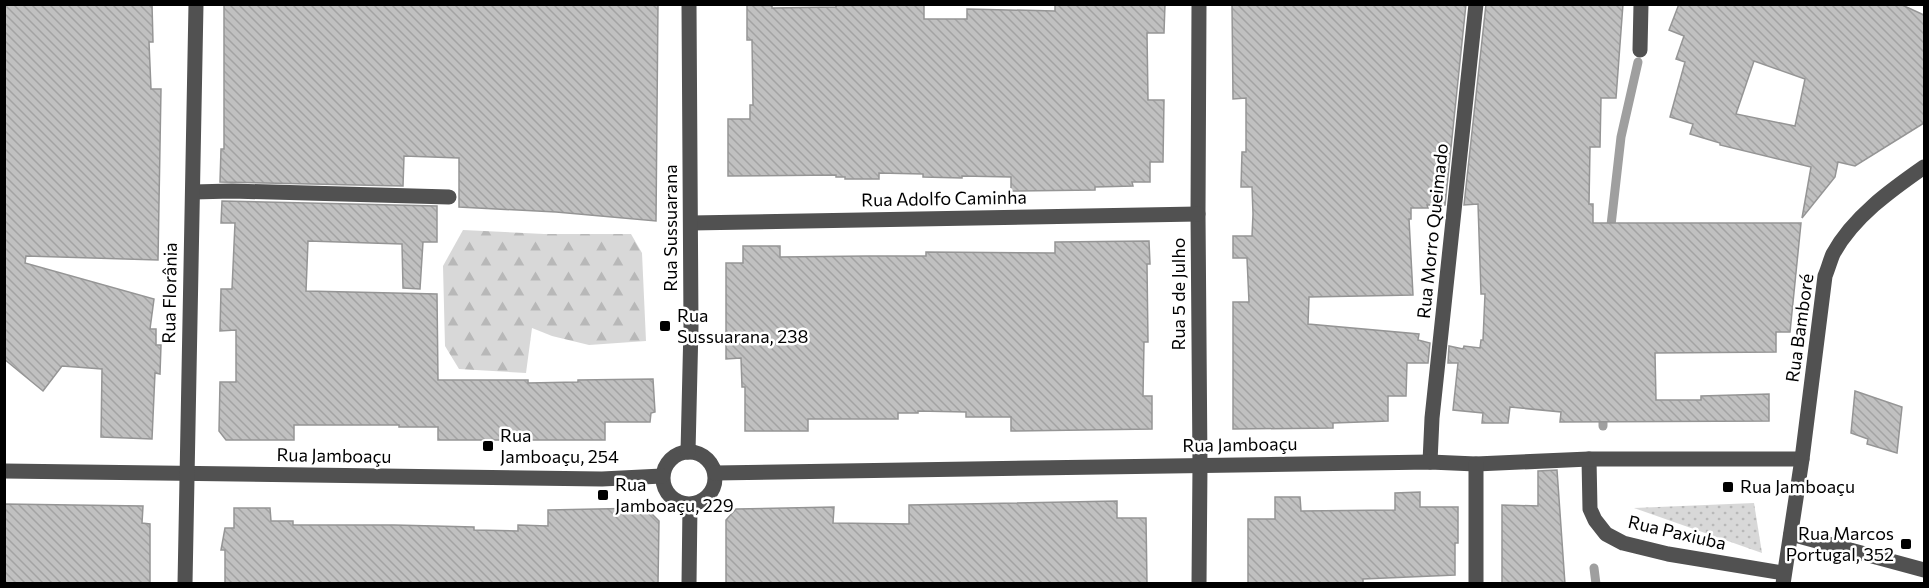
<svg xmlns="http://www.w3.org/2000/svg" width="1929" height="588" font-family="Commissioner,sans-serif">
<defs>
<pattern id="forest-firs" width="22" height="20" patternUnits="userSpaceOnUse" patternTransform="scale(1.5)"><rect width="22" height="20" fill="#d8d8d8"/><path d="M5 1l3.5 6h-7zM16 11l3.5 6h-7z" fill="#b8b8b8"/></pattern>
<pattern id="park-dots" width="8" height="8" patternUnits="userSpaceOnUse" patternTransform="scale(1.5)"><rect width="8" height="8" fill="#d8d8d8"/><path d="M2 2h.1M6 6h.1" fill="none" stroke="#b8b8b8" stroke-width="1.8" stroke-linecap="round"/></pattern>
<pattern id="building-back-hatch" width="6" height="6" patternUnits="userSpaceOnUse" patternTransform="scale(1.5)"><rect width="6" height="6" fill="#c0c0c0"/><path d="M-1 5l2 2M0 0l6 6M5-1l2 2" fill="none" stroke="#a3a3a3"/></pattern>
</defs>
<rect width="100%" height="100%" fill="#fff"/>
<polygon fill="url(#forest-firs)" points="463,230 544,234 631,234 642,253 646,341 589,345 552,336 532,328 526,373 459,369 445,346 443,266"/>
<polygon fill="url(#park-dots)" points="1754,503 1762,553 1634,508"/>
<g fill="none" stroke-linecap="round" stroke-linejoin="round">
<g stroke="#9f9f9f" stroke-width="9">
<polyline points="1610,234 1621,137 1638,62"/>
<polyline points="1603,426 1603,410"/>
<polyline points="1594,568 1596,584"/>
</g>
</g>
<g fill="url(#building-back-hatch)" stroke="#959595" stroke-width="1.5" fill-rule="evenodd">
<polygon points="4,4 152,4 153,42 149,42 151,89 161,89 158,260 26,256 25,263 154,299 150,329 156,329 156,345 161,345 160,374 155,373 152,439 101,437 102,369 62,366 43,391 4,359"/>
<polygon points="224,4 658,4 656,221 556,212 459,207 459,158 404,156 403,186 220,182 221,149 224,149"/>
<polygon points="747,4 772,4 772,8 836,7 836,4 924,4 924,19 967,19 967,9 1055,11 1055,4 1165,4 1164,33 1147,33 1148,100 1164,100 1163,162 1150,162 1150,182 1132,182 1133,186 1095,187 1095,190 1011,191 1011,177 962,176 962,178 923,177 923,174 879,173 879,179 845,179 845,177 836,177 836,175 728,176 728,119 750,119 750,105 753,105 752,40 747,40"/>
<polygon points="1232,4 1466,4 1445,205 1427,205 1428,208 1411,208 1411,219 1409,219 1413,295 1309,297 1308,324 1419,334 1418,340 1430,343 1428,363 1407,363 1406,396 1388,396 1388,421 1333,423 1333,428 1233,429 1233,302 1249,302 1247,258 1233,258 1233,236 1252,236 1253,214 1252,187 1241,187 1242,152 1246,152 1246,98 1233,99"/>
<polygon points="1486,4 1623,4 1616,98 1601,98 1600,147 1590,147 1589,204 1593,204 1593,223 1801,223 1790,332 1776,332 1776,352 1655,353 1656,400 1701,400 1701,396 1769,394 1769,421 1560,422 1561,412 1510,407 1508,423 1482,423 1483,413 1453,410 1458,363 1448,363 1449,346 1463,349 1464,346 1480,348 1481,340 1483,340 1485,294 1481,294 1478,204 1464,205"/>
<path d="M 1679,4 L 1900,4 L 1924,15 L 1924,123 L 1855,166 L 1838,162 L 1835,177 L 1802,218 L 1811,167 L 1720,145 L 1720,143 L 1690,134 L 1693,124 L 1670,117 L 1685,62 L 1676,59 L 1684,36 L 1669,30 ZM 1754,61 L 1805,79 L 1795,126 L 1736,114 Z"/>
<polygon points="222,201 437,206 437,242 423,242 420,289 403,288 402,244 308,241 306,291 437,294 438,380 528,380 528,383 578,382 578,380 653,379 655,412 651,413 650,422 605,422 605,440 438,440 438,427 399,427 399,425 294,425 294,440 226,440 219,431 220,382 236,382 236,330 220,331 221,289 232,289 235,223 221,223"/>
<polygon points="1149,241 1150,264 1147,264 1148,342 1144,342 1143,396 1152,396 1152,429 1011,431 1011,417 966,417 966,412 918,411 918,413 898,413 898,419 808,419 808,431 745,431 745,387 742,387 741,358 726,359 726,263 743,263 743,246 780,246 780,257 867,256 926,256 926,252 1055,253 1055,242"/>
<polygon points="1855,391 1902,407 1897,453 1867,444 1868,439 1851,433"/>
<polygon points="1557,470 1565,584 1502,584 1502,505 1538,506 1538,471"/>
<polygon points="1420,492 1420,507 1458,507 1458,543 1455,543 1455,575 1363,579 1363,584 1248,584 1248,519 1275,519 1275,497 1300,497 1301,511 1395,510 1395,493"/>
<polygon points="1117,501 1117,518 1146,518 1147,584 726,584 726,520 736,509 834,507 833,523 909,524 909,505"/>
<polygon points="4,504 143,506 142,523 150,524 150,584 4,584"/>
<polygon points="234,508 270,508 271,521 293,521 293,525 394,525 474,527 474,530 518,531 518,525 548,526 548,510 646,508 659,521 658,584 225,584 225,550 221,550 225,528 234,528"/>
</g>
<g fill="none" stroke-linecap="round" stroke-linejoin="round">
<g stroke="#515151" stroke-width="15">
<polyline points="1199,4 1198,214 1200,465 1199,584"/>
<polyline points="1640,50 1641,4"/>
<polyline points="193,192 232,191 449,197"/>
<polyline points="691,223 1198,214"/>
<circle cx="689" cy="478" r="26"/>
<polyline points="688,452 691,326 689,4"/>
<polyline points="1589,459 1590,509 1595,520 1606,534 1623,543 1668,554 1783,573"/>
<polyline points="1430,462 1432,418 1476,4"/>
<polyline points="4,471 602,479 662,476"/>
<polyline points="715,473 1430,462 1476,464 1589,459 1802,459"/>
<polyline points="1791,534 1924,570"/>
<polyline points="185,584 196,4"/>
<polyline points="689,584 690,505"/>
<polyline points="1476,584 1476,464"/>
<path d="M 1783,584 L 1802,459 L 1825,276 C 1828,269 1830,261 1833,254 C 1853,217 1891,190 1924,167"/>
</g>
</g>
<g fill="#000" stroke="#fff" stroke-width="2">
<rect x="659" y="320" width="12" height="12" rx="3"/>
<rect x="482" y="440" width="12" height="12" rx="3"/>
<rect x="1722" y="481" width="12" height="12" rx="3"/>
<rect x="597" y="489" width="12" height="12" rx="3"/>
<rect x="1900" y="538" width="12" height="12" rx="3"/>
</g>
<g text-anchor="middle" stroke-width="5" stroke-linejoin="round" paint-order="stroke">
<g font-size="18" fill="#000" stroke="#fff">
<text transform="translate(944 199) rotate(-1)" y="6">Rua Adolfo Caminha</text>
<text transform="translate(671 228) rotate(-90)" y="6">Rua Sussuarana</text>
<text transform="translate(1433 231) rotate(-84)" y="6">Rua Morro Queimado</text>
<text transform="translate(170 293) rotate(-89)" y="6">Rua Florânia</text>
<text transform="translate(1179 294) rotate(-90)" y="6">Rua 5 de Julho</text>
<text transform="translate(1800 328) rotate(-82)" y="6">Rua Bamboré</text>
<text transform="translate(1240 445) rotate(-1)" y="6">Rua Jamboaçu</text>
<text transform="translate(334 456) rotate(1)" y="6">Rua Jamboaçu</text>
<text transform="translate(1677 533) rotate(13)" y="6">Rua Paxiuba</text>
</g>
<g font-size="18" fill="#000" stroke="#fff" text-anchor="start">
<text x="677" y="322">Rua<tspan x="677" dy="21">Sussuarana, 238</tspan></text>
<text x="500" y="442">Rua<tspan x="500" dy="21">Jamboaçu, 254</tspan></text>
<text x="615" y="491">Rua<tspan x="615" dy="21">Jamboaçu, 229</tspan></text>
<text x="1740" y="493">Rua Jamboaçu</text>
<text x="1894" y="540" text-anchor="end">Rua Marcos<tspan x="1894" dy="21">Portugal, 352</tspan></text>
</g>
</g>
<rect width="1929" height="588" fill="none" stroke="#000000" stroke-width="12"/>
</svg>
